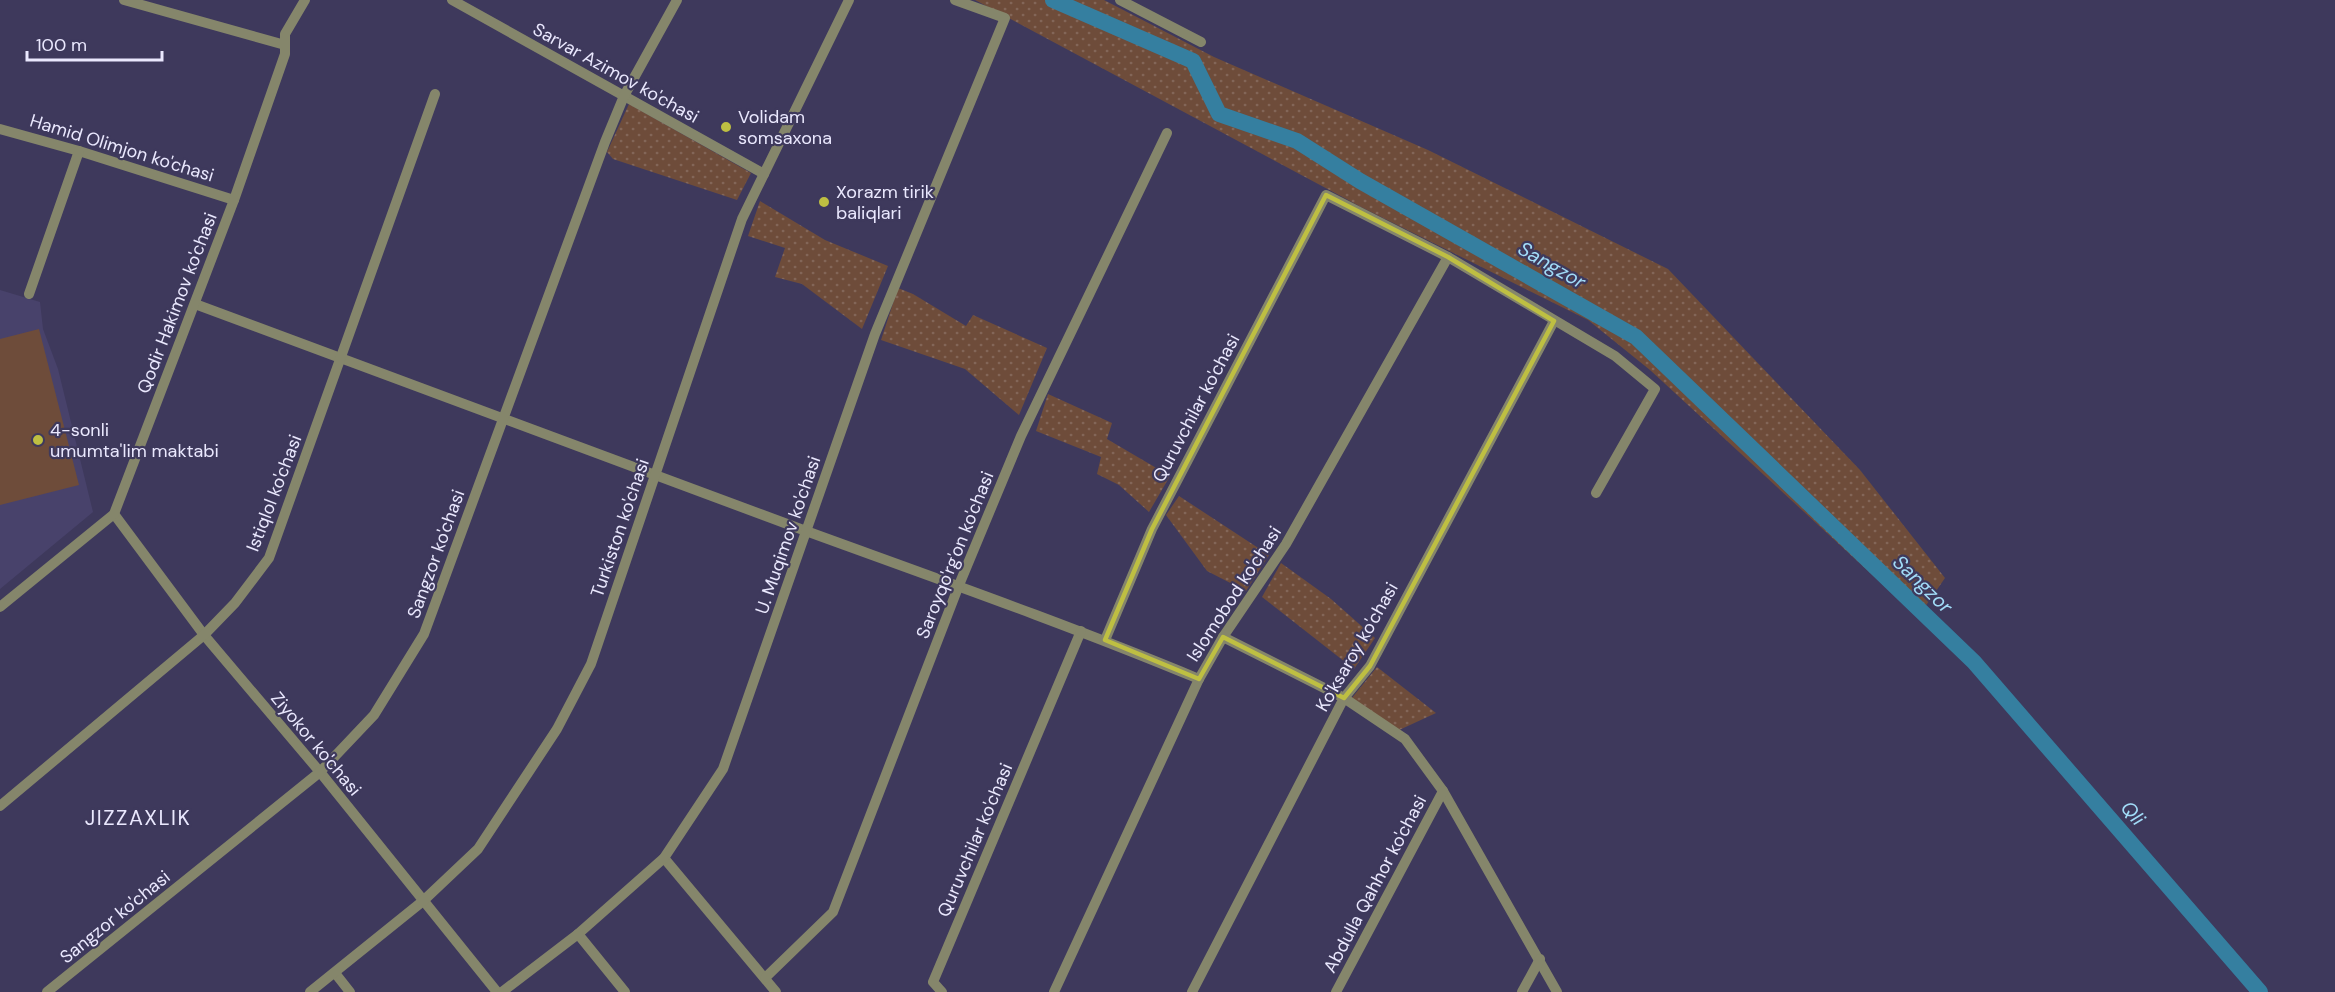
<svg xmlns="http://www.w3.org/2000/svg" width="2335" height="992" font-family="'DM Sans',sans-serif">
<defs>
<pattern id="grass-dots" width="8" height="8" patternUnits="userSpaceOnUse" patternTransform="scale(1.5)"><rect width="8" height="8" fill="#6e4c3a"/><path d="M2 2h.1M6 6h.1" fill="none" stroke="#836658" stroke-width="1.8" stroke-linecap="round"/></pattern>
</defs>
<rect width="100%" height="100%" fill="#3e395c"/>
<polygon fill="#48426b" points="0,290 40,302 43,329 58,369 93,512 0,589"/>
<g fill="url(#grass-dots)">
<polygon points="975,0 1104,0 1214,57 1428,150 1668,269 1860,470 1945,578 1918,617 1650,370 1588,320 1363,208"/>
<polygon points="629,104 751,173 737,200 613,159 607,152"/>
<polygon points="760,201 825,240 888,266 862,329 802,284 775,277 785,248 748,236"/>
<polygon points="898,288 913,294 966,326 973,315 1047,348 1019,415 965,369 881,340"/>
<polygon points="1048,394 1112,423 1107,439 1170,476 1149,512 1119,485 1097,474 1101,457 1036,431"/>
<polygon points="1179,496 1269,555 1246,591 1207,571 1166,515"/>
<polygon points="1281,563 1331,599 1375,638 1354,669 1262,597"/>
<polygon points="1377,667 1436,713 1397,731 1351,699"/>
</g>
<polygon fill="#6e4c3a" points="39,329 79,485 0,505 0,339"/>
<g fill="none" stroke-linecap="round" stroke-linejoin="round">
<polyline stroke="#357fa0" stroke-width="16" points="1053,0 1193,61 1219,114 1297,141 1360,181 1636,337 1974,662 2260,992"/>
<g stroke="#85866b" stroke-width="10">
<polyline points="124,0 285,45"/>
<polyline points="452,0 764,174"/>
<polyline points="1120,0 1201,42"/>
<polyline points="0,129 79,151 234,200"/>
<polyline points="29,294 79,151"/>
<path d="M 195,304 C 399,380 602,457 806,531 C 938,579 1069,625 1199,679"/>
<polyline points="114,514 204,635 320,772 497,992"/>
<polyline points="0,607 114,514 234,200 285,54 285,34 305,0"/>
<polyline points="1223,637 1344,698 1405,739 1443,791 1557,992"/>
<polyline points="1105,640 1152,529 1326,195 1448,257 1615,356 1655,389 1596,493"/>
<polyline points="0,806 204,635 235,603 269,558 435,94"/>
<polyline points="664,858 776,992"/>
<polyline points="578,934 625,992"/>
<polyline points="335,973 350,992"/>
<polyline points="765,978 833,912 959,585 1021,436 1167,133"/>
<polyline points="47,992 320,772 374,715 424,634 605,142 624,96 677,0"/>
<polyline points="310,992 423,901 478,849 557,729 591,664 742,219 849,0"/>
<polyline points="502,992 578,934 664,858 723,769 875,334 1005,18 955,0"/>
<polyline points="942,992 933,982 1081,631"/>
<polyline points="1054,992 1199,679 1223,637 1286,544 1448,257"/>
<polyline points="1192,992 1344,698 1370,666 1554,321"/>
<polyline points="1336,992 1443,791"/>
<polyline points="1522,992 1540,959"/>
</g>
</g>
<path fill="none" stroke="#bebf42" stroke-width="4.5" stroke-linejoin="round" d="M 1326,195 L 1448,257 L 1554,321 L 1370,666 L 1344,698 L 1223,637 L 1199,679 L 1105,640 L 1152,529 Z"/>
<g fill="#bebf42" stroke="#3e395c" stroke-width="2">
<circle cx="726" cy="127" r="6"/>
<circle cx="824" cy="202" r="6"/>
<circle cx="38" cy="440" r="6"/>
</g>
<g text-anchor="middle" stroke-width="4.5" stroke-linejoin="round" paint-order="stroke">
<g font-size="18" fill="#eae8fe" stroke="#3e395c">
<text transform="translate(616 73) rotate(29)" y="6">Sarvar Azimov ko'chasi</text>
<text transform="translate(122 148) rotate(17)" y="6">Hamid Olimjon ko'chasi</text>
<text transform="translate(177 303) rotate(-69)" y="6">Qodir Hakimov ko'chasi</text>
<text transform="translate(1196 408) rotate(-62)" y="6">Quruvchilar ko'chasi</text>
<text transform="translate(274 493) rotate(-69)" y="6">Istiqlol ko'chasi</text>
<text transform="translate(620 528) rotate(-71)" y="6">Turkiston ko'chasi</text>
<text transform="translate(788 535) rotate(-71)" y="6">U. Muqimov ko'chasi</text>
<text transform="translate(436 554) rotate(-70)" y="6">Sangzor ko'chasi</text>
<text transform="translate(955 555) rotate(-68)" y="6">Saroyqo'rg'on ko'chasi</text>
<text transform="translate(1234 594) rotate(-57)" y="6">Islomobod ko'chasi</text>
<text transform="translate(1357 647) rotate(-60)" y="6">Ko'ksaroy ko'chasi</text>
<text transform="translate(316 744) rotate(50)" y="6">Ziyokor ko'chasi</text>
<text transform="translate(975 840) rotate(-67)" y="6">Quruvchilar ko'chasi</text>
<text transform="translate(1375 884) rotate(-62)" y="6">Abdulla Qahhor ko'chasi</text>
<text transform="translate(115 917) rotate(-39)" y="6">Sangzor ko'chasi</text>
</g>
<g font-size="18" fill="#eae8fe" stroke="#3e395c" text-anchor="start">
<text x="738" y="123">Volidam<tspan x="738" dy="21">somsaxona</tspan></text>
<text x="836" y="198">Xorazm tirik<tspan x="836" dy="21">baliqlari</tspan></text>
<text x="50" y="436">4-sonli<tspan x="50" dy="21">umumta'lim maktabi</tspan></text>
</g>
<g font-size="20" font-style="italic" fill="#a1dbf7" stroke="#3e395c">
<text transform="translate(1552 265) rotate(30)" y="7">Sangzor</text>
<text transform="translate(1923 584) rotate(44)" y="7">Sangzor</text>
<text transform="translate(2133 813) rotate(49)" y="7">Qli</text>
</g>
<g font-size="21" letter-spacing="1.5" fill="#eae8fe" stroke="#3e395c">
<text x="138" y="825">JIZZAXLIK</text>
</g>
</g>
<path d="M27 51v9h135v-9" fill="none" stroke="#eae8fe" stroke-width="3"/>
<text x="36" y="51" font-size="18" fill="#eae8fe" stroke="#3e395c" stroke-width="4.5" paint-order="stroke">100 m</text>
</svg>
